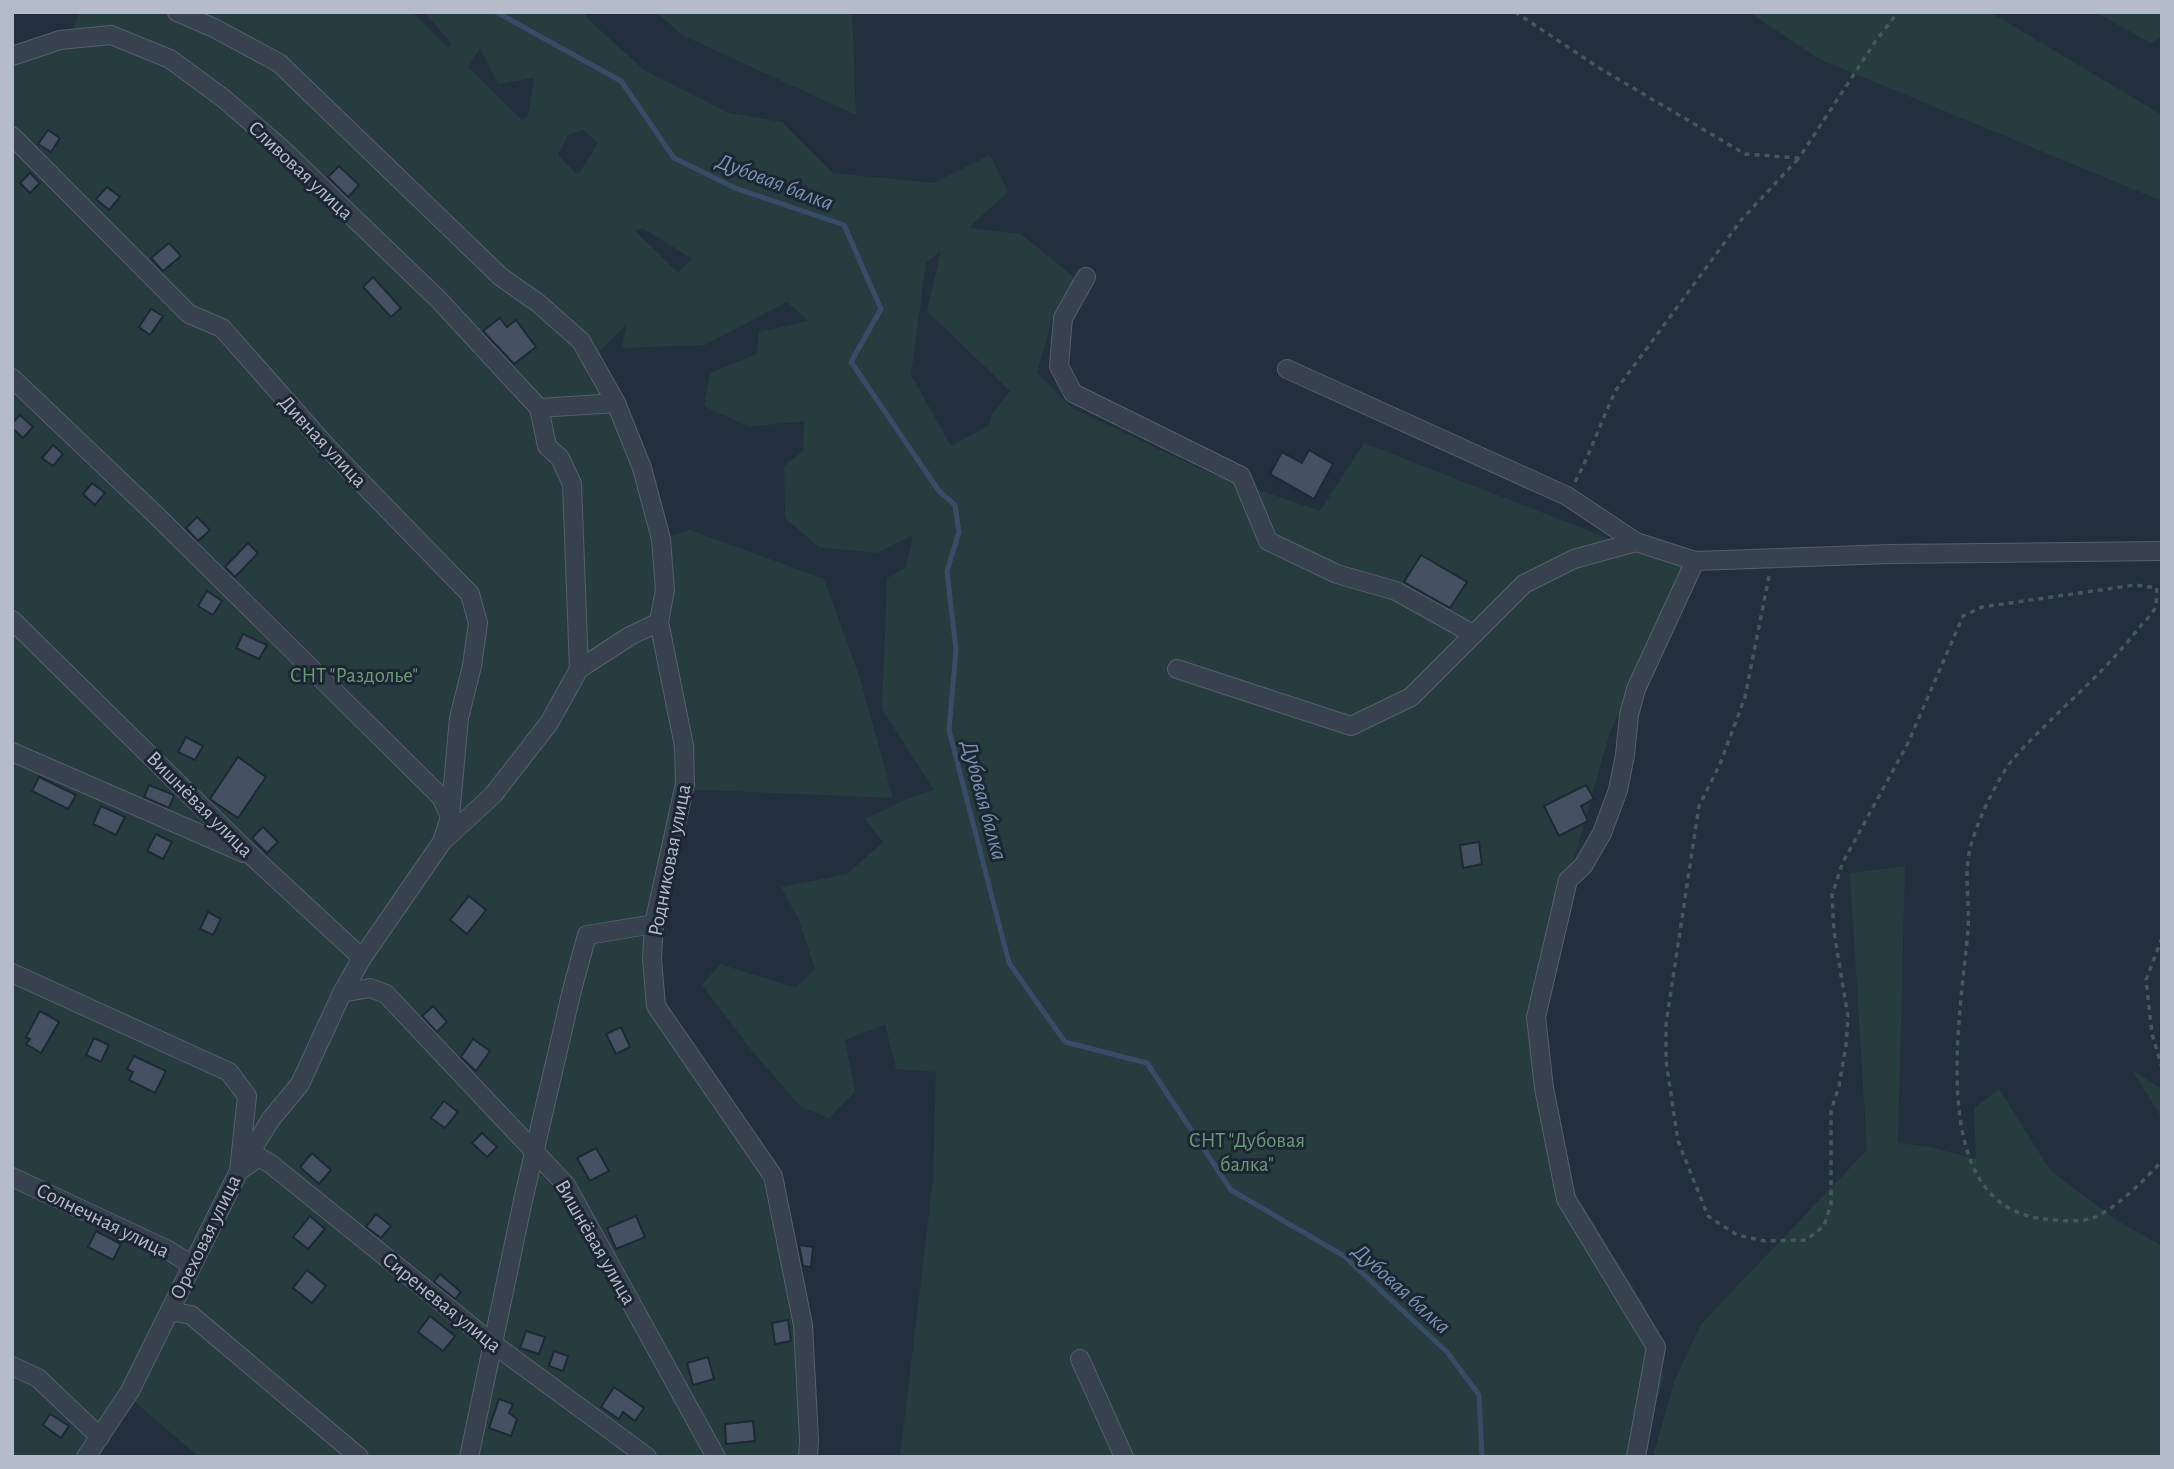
<svg xmlns="http://www.w3.org/2000/svg" width="2174" height="1469" font-family="'Alegreya Sans',sans-serif">
<rect width="100%" height="100%" fill="#242f3e"/>
<g fill="#263c3f" fill-rule="evenodd">
<path d="M 80,12 L 412,12 L 448,48 L 452,44 L 424,12 L 584,12 L 589,20 L 644,70 L 729,113 L 782,122 L 833,173 L 933,183 L 990,155 L 1008,192 L 968,228 L 1021,234 L 1075,278 L 1053,315 L 1037,373 L 1072,408 L 1207,472 L 1320,511 L 1364,443 L 1687,569 L 1610,732 L 1568,880 L 1533,1035 L 1561,1170 L 1645,1306 L 1664,1377 L 1640,1457 L 900,1457 L 933,1179 L 936,1072 L 896,1069 L 885,1024 L 845,1040 L 855,1092 L 829,1118 L 800,1106 L 753,1052 L 702,985 L 720,964 L 796,988 L 815,969 L 799,920 L 781,887 L 847,874 L 883,842 L 865,819 L 909,798 L 934,790 L 882,709 L 887,578 L 906,568 L 913,535 L 877,553 L 819,547 L 785,518 L 784,466 L 803,451 L 804,421 L 749,427 L 704,406 L 710,373 L 757,354 L 759,332 L 809,321 L 787,302 L 705,345 L 622,348 L 626,325 L 599,352 L 649,467 L 668,537 L 690,530 L 824,579 L 860,678 L 893,798 L 678,789 L 648,917 L 646,999 L 762,1176 L 794,1322 L 800,1424 L 798,1457 L 199,1457 L 135,1402 L 95,1457 L 12,1457 L 12,62 L 66,42 ZM 480,48 L 498,84 L 534,78 L 528,116 L 522,120 L 468,67 ZM 583,130 L 598,143 L 578,175 L 558,155 L 568,135 ZM 643,228 L 692,259 L 678,273 L 635,231 ZM 941,251 L 927,311 L 1010,391 L 993,413 L 988,426 L 951,446 L 911,375 L 926,263 Z"/>
<polygon points="656,12 852,12 856,115 682,35"/>
<polygon points="1749,12 1990,12 2162,115 2162,201 1819,59"/>
<polygon points="2095,12 2162,12 2162,36 2151,43"/>
<polygon points="1905,866 1898,1143 1930,1147 1976,1159 1974,1108 1999,1089 2050,1170 2113,1218 2162,1246 2162,1457 1653,1457 1674,1382 1701,1324 1867,1150 1850,873"/>
<polygon points="2132,1070 2162,1089 2162,1118"/>
</g>
<g fill="none" stroke-linecap="round" stroke-linejoin="round">
<polyline stroke="#394c67" stroke-width="5" points="496,12 621,81 674,158 735,188 844,225 881,309 851,362 939,491 955,505 959,532 947,571 956,650 949,730 1009,963 1065,1042 1147,1063 1231,1190 1344,1256 1447,1352 1479,1395 1482,1457"/>
</g>
<g fill="#455162" stroke="#1f2835" stroke-width="2">
<polygon points="48,130 60,138 51,152 38,144"/>
<polygon points="339,166 359,185 348,197 328,177"/>
<polygon points="30,173 40,183 30,193 20,183"/>
<polygon points="107,187 120,197 109,210 96,199"/>
<polygon points="169,243 181,256 163,271 151,258"/>
<polygon points="373,277 401,308 391,317 363,287"/>
<polygon points="151,309 163,316 150,335 139,327"/>
<polygon points="500,318 507,327 516,320 536,347 514,364 483,331"/>
<polygon points="20,415 33,427 23,438 12,428 12,423"/>
<polygon points="53,445 63,454 53,466 42,458"/>
<polygon points="1309,450 1333,464 1314,499 1270,474 1282,452 1302,463"/>
<polygon points="92,483 105,493 95,505 83,494"/>
<polygon points="197,517 210,530 198,541 186,528"/>
<polygon points="248,543 258,553 235,577 225,567"/>
<polygon points="1421,555 1467,582 1450,608 1404,582"/>
<polygon points="207,591 222,601 213,615 198,606"/>
<polygon points="243,634 267,645 259,659 236,648"/>
<polygon points="186,737 203,746 195,760 178,752"/>
<polygon points="238,757 266,777 238,818 210,799"/>
<polygon points="39,777 76,795 68,809 32,791"/>
<polygon points="149,785 174,795 169,808 144,797"/>
<polygon points="1586,785 1594,799 1581,806 1588,821 1559,836 1544,806"/>
<polygon points="101,806 125,817 116,835 93,824"/>
<polygon points="263,827 278,842 267,853 252,838"/>
<polygon points="156,834 172,842 163,859 147,851"/>
<polygon points="1479,842 1482,864 1463,868 1460,845"/>
<polygon points="469,896 486,910 467,934 450,920"/>
<polygon points="208,912 221,919 213,935 200,929"/>
<polygon points="433,1006 447,1022 437,1032 422,1016"/>
<polygon points="40,1011 59,1022 41,1053 26,1044 30,1039 26,1037"/>
<polygon points="621,1027 630,1047 616,1054 606,1034"/>
<polygon points="94,1038 109,1045 101,1062 86,1055"/>
<polygon points="473,1039 490,1051 476,1071 461,1057"/>
<polygon points="134,1056 166,1071 155,1093 129,1080 133,1072 127,1069"/>
<polygon points="444,1101 458,1112 445,1128 431,1118"/>
<polygon points="482,1133 497,1147 487,1157 472,1143"/>
<polygon points="596,1148 609,1171 590,1181 577,1158"/>
<polygon points="312,1153 331,1170 319,1184 300,1167"/>
<polygon points="376,1214 391,1226 381,1238 366,1227"/>
<polygon points="310,1216 325,1229 308,1249 293,1237"/>
<polygon points="636,1216 645,1237 616,1249 607,1228"/>
<polygon points="96,1231 121,1244 113,1260 88,1247"/>
<polygon points="799,1245 813,1247 811,1267 803,1266"/>
<polygon points="307,1270 326,1286 312,1303 293,1288"/>
<polygon points="440,1274 461,1292 455,1299 434,1282"/>
<polygon points="430,1316 455,1336 443,1351 418,1332"/>
<polygon points="788,1320 791,1341 775,1344 772,1323"/>
<polygon points="526,1331 545,1337 539,1354 520,1348"/>
<polygon points="554,1351 568,1356 563,1371 549,1366"/>
<polygon points="708,1357 714,1379 693,1385 687,1363"/>
<polygon points="614,1387 644,1408 635,1421 623,1412 619,1419 601,1407"/>
<polygon points="499,1399 513,1404 509,1413 517,1419 511,1436 489,1428"/>
<polygon points="50,1414 69,1426 61,1438 43,1425"/>
<polygon points="753,1421 755,1441 726,1444 725,1424"/>
</g>
<g fill="none" stroke-linecap="round" stroke-linejoin="round">
<defs>
<g id="minor">
<polyline points="177,12 214,28 279,63 501,277 538,303 581,341 616,403 642,468 661,539 665,590 659,622 684,746 685,784 654,924 652,959 656,1006 773,1176 803,1325 809,1440 808,1457"/>
<polyline points="12,56 60,40 111,35 170,59 223,98 281,148 439,300 539,408"/>
<polyline points="12,136 189,314 222,328 328,448 470,594 478,623 472,666 459,718 450,817"/>
<polyline points="1086,277 1063,318 1059,366 1073,393 1241,476 1268,541 1337,574 1396,591 1473,634"/>
<polyline points="1287,369 1567,496 1636,542 1695,561 1890,554 2162,551"/>
<polyline points="12,378 158,517 441,797 450,817 442,842 362,958"/>
<polyline points="12,620 253,857 362,958 342,993 300,1084 271,1119 239,1171"/>
<polyline points="579,669 630,636 659,622"/>
<polyline points="1177,669 1351,726 1411,697 1524,584 1574,559 1636,542"/>
<polyline points="12,752 244,853"/>
<polyline points="444,840 493,795 549,723 579,669 572,484 560,458 547,446 539,408 616,403"/>
<polyline points="12,973 229,1072 247,1096 239,1171 130,1391 86,1457"/>
<polyline points="342,993 370,988 386,994 566,1185 716,1457"/>
<polyline points="242,1169 259,1157 272,1165 492,1343 647,1457"/>
<polyline points="12,1177 168,1250 192,1265"/>
<polyline points="170,1311 191,1315 359,1457"/>
<polyline points="1080,1359 1124,1457"/>
<polyline points="12,1366 38,1378 100,1437"/>
<polyline points="469,1457 524,1196 572,990 587,935 654,924"/>
<polyline points="1636,1457 1656,1347 1566,1199 1544,1088 1536,1017 1568,880 1583,866 1602,833 1618,790 1625,755 1629,715 1636,689 1695,561"/>
</g>
</defs>
<use href="#minor" stroke="#565f6c" stroke-width="20"/>
<g stroke="#44595c" stroke-width="3.5" stroke-dasharray="5 5" stroke-linecap="butt">
<polyline points="1515,12 1601,69 1745,154 1799,158 1875,42 1898,12"/>
<path d="M 1575,482 C 1591,452 1601,421 1616,390 L 1742,219 L 1799,158"/>
<path d="M 1769,576 L 1745,697 L 1720,764 L 1699,806 L 1666,1024 L 1666,1061 L 1678,1141 L 1708,1216 L 1737,1235 L 1765,1241 L 1806,1240 L 1824,1226 L 1831,1204 L 1831,1111 L 1839,1086 L 1846,1045 L 1848,1017 L 1834,932 L 1832,895 L 1843,862 L 1908,743 L 1963,616 L 1982,607 L 2135,585 L 2157,588 C 2156,594 2157,603 2155,608 C 2151,616 2143,623 2138,629 C 2101,677 2053,714 2013,759 C 1998,777 1977,822 1971,845 C 1963,873 1970,900 1968,929 C 1962,1010 1922,1207 2045,1219 C 2058,1220 2080,1223 2093,1218 C 2117,1208 2144,1180 2162,1161"/>
<polyline points="2162,938 2146,980 2152,1034 2162,1067"/>
</g>
<use href="#minor" stroke="#38414e" stroke-width="18"/>
</g>
<g text-anchor="middle" stroke-width="6" stroke-linejoin="round" paint-order="stroke">
<g font-size="21" fill="#b4bcc9" stroke="#1d2633">
<text transform="translate(301 170) rotate(43)" y="7">Сливовая улица</text>
<text transform="translate(323 441) rotate(47)" y="7">Дивная улица</text>
<text transform="translate(200 804) rotate(45)" y="7">Вишнёвая улица</text>
<text transform="translate(669 860) rotate(-79)" y="7">Родниковая улица</text>
<text transform="translate(103 1220) rotate(26)" y="7">Солнечная улица</text>
<text transform="translate(205 1237) rotate(-64)" y="7">Ореховая улица</text>
<text transform="translate(596 1242) rotate(60)" y="7">Вишнёвая улица</text>
<text transform="translate(442 1302) rotate(39)" y="7">Сиреневая улица</text>
</g>
<g font-size="21" fill="#6b9a76" stroke="#1d2633">
<text x="354" y="682">СНТ "Раздолье"</text>
<text x="1247" y="1147">СНТ "Дубовая<tspan x="1247" dy="24">балка"</tspan></text>
</g>
<g font-size="23" font-style="italic" fill="#7c92b1" stroke="#1d2633">
<text transform="translate(775 181) rotate(21)" y="8">Дубовая балка</text>
<text transform="translate(985 800) rotate(75)" y="8">Дубовая балка</text>
<text transform="translate(1402 1288) rotate(42)" y="8">Дубовая балка</text>
</g>
</g>
<rect width="2174" height="1469" fill="none" stroke="#b4bcc9" stroke-width="28"/>
</svg>
